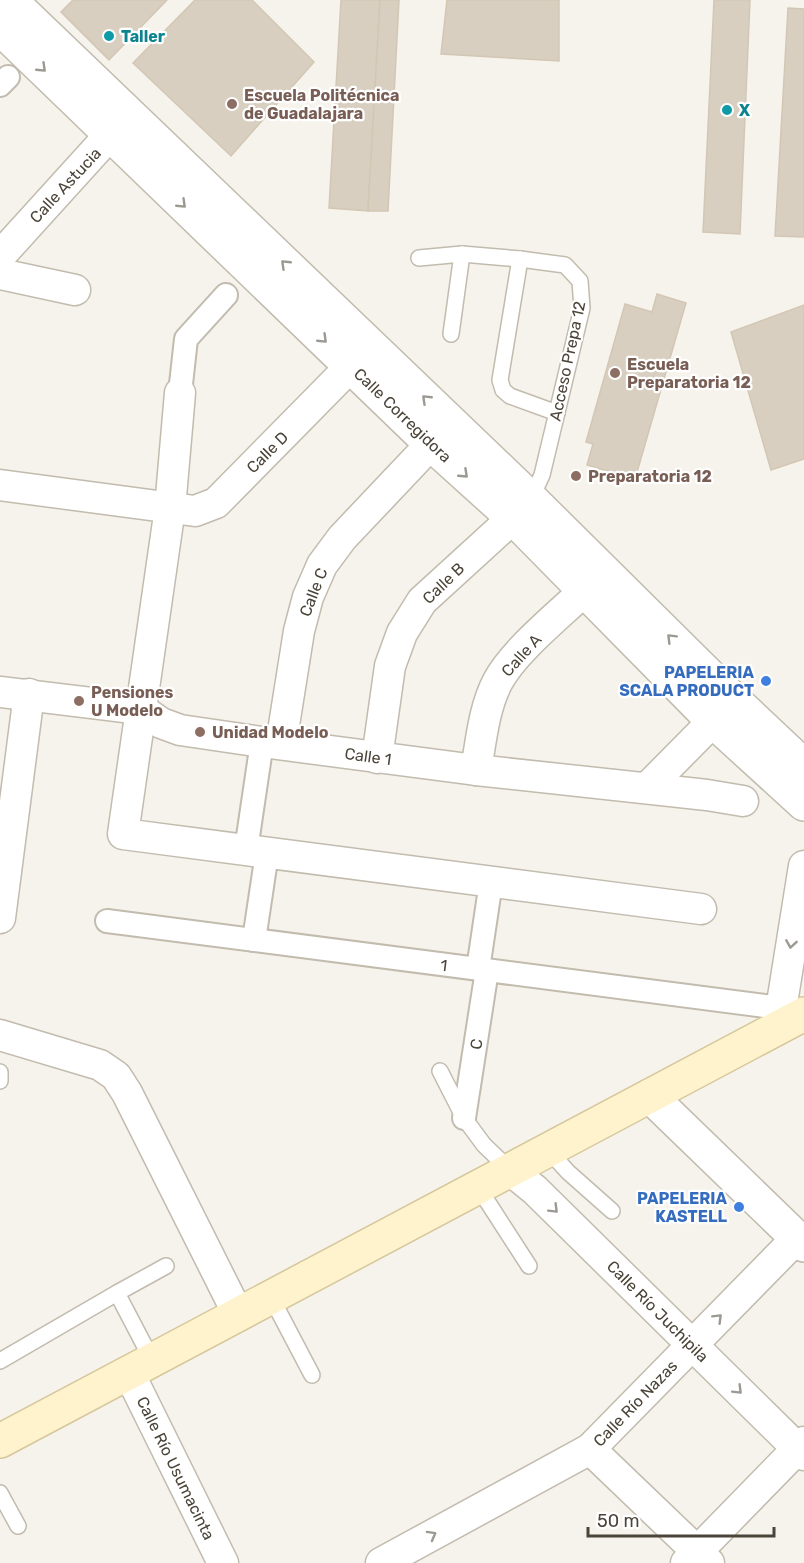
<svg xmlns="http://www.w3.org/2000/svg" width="804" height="1563" font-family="Rubik,sans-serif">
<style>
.building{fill:#d8cfc1;stroke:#d3c7b4;stroke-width:1.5}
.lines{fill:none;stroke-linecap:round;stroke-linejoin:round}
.service-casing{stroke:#c2bbae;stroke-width:18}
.pedestrian-casing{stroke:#c2bbae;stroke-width:26}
.minor-casing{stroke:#c2bbae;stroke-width:33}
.tertiary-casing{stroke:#c2bbae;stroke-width:36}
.secondary-casing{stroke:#d6c79b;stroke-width:36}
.service{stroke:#fff;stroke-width:15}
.pedestrian{stroke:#fff;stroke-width:22}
.minor{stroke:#fff;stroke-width:30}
.tertiary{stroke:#fff;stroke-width:33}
.secondary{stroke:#fff3cd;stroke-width:33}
.oneway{stroke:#9c9892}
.culture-dot{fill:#0f9aa8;stroke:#fff;stroke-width:2}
.education-dot{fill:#8d6e63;stroke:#fff;stroke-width:2}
.shop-dot{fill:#3f7fe0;stroke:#fff;stroke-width:2}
.labels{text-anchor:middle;stroke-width:4.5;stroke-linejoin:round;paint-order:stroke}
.culture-label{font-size:16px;font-weight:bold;fill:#0d838f;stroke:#fff;text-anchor:start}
.education-label{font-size:16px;font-weight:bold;fill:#785e54;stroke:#fff;text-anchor:start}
.street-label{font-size:16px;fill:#4b4439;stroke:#fff}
.shop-label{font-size:16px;font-weight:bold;fill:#366cbe;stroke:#fff;text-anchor:end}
</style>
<rect width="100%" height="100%" fill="#f6f3ec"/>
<g class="building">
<polygon points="73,0 167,0 109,60 61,12"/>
<polygon points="195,0 252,0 314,62 231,156 133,63"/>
<polygon points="341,0 380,0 368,211 329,208"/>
<polygon points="380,0 399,0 388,211 368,211"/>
<polygon points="447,0 559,0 559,61 441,54"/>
<polygon points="714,0 750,0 740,234 703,232"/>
<polygon points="788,8 804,9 804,237 775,236"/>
<polygon points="657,294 686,303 635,479 587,465 593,444 586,442 625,304 652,312"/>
<polygon points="804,305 804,459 771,470 731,332"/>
</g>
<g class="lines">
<defs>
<g id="service">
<polyline points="419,258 462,254 520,259 565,265 580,281 582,308 542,475 531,499"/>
<polyline points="520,259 500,380 503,390 510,396 557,413"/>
<polyline points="451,334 462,254"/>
<polyline points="440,1071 464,1118 484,1145 510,1170"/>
<polyline points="0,1072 0,1081"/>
<polyline points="548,1150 568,1172 612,1211"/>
<polyline points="478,1187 529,1266"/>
<polyline points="117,1293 166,1266"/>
<polyline points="271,1297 312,1375"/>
<polyline points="0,1361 117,1293 152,1360"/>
<polyline points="0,1493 18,1526"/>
</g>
<g id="pedestrian">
<polyline points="0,85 8,77"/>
<polyline points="180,393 186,339 226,295"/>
<polyline points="246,850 262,742"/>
<polyline points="107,921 781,1008"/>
<polyline points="254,940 267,853"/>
<polyline points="478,969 491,882"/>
<polyline points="464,1118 487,970"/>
</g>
<g id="minor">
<polyline points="0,256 127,116"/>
<polyline points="0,274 75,290"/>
<polyline points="180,393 170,508 123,834 701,909"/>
<polyline points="0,485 195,511 216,503 351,366"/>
<polyline points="0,692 141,709 161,723 180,730 262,742 476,770 707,795 743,801"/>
<polyline points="281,744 299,631 308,597 322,565 342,538 431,444"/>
<polyline points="377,758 390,666 402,633 422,601 513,518 529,501"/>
<path d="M476,770C481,741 484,707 498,681C514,651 559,615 584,591"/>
<polyline points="647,788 729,705"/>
<polyline points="0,918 29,694"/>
<polyline points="778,1028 804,866"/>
<polyline points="0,1035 100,1065 116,1076 127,1093 238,1314"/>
<polyline points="510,1170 535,1190 804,1455"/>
<polyline points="129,1373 223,1563"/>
<polyline points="590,1449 709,1563"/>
<polyline points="381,1563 590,1449 797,1238"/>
<polyline points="686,1563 804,1442"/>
</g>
<g id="tertiary">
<polyline points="10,0 531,499 734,700 804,766"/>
<polyline points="0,28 431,444 513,518 713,721 804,804"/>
<polyline points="650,1096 804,1245"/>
</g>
<polyline id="secondary" points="0,1441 804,1014"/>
</defs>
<use href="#service" class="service-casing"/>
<use href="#pedestrian" class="pedestrian-casing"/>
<use href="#minor" class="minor-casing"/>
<use href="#tertiary" class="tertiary-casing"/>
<use href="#secondary" class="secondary-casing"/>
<use href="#service" class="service"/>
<use href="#pedestrian" class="pedestrian"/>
<use href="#minor" class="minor"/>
<use href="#tertiary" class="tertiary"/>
<use href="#secondary" class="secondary"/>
</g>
<defs><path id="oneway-chevron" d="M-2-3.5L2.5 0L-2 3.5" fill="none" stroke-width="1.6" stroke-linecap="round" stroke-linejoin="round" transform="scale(1.5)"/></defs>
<g class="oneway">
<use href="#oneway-chevron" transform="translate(42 68) rotate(44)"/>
<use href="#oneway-chevron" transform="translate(182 204) rotate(44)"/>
<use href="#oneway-chevron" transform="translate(285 264) rotate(-136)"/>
<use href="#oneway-chevron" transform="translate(323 339) rotate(44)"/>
<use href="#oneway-chevron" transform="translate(426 399) rotate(-136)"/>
<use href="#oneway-chevron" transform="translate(464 474) rotate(43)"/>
<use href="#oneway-chevron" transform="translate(671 638) rotate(-135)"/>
<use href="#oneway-chevron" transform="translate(791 944) rotate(99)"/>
<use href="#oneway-chevron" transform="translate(554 1209) rotate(45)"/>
<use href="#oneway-chevron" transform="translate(718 1318) rotate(-45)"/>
<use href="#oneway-chevron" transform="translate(738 1390) rotate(45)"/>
<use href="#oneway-chevron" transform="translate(432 1535) rotate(-29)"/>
</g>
<g class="culture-dot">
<circle cx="109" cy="36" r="6"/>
<circle cx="727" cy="110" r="6"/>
</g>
<g class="education-dot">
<circle cx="232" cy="104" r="6"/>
<circle cx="615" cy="373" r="6"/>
<circle cx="576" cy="476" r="6"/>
<circle cx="79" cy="701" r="6"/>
<circle cx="200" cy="732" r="6"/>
</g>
<g class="shop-dot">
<circle cx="766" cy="681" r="6"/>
<circle cx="739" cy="1207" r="6"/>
</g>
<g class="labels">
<g class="culture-label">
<text x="121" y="42">Taller</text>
<text x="739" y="116">X</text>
</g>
<g class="education-label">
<text x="244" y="101">Escuela Politécnica<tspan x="244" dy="18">de Guadalajara</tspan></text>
<text x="627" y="370">Escuela<tspan x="627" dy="18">Preparatoria 12</tspan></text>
<text x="588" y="482">Preparatoria 12</text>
<text x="91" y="698">Pensiones<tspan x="91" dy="18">U Modelo</tspan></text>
<text x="212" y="738">Unidad Modelo</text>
</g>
<g class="street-label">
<text transform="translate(65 185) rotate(-47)" y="6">Calle Astucia</text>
<text transform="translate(567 361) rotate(-78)" y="6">Acceso Prepa 12</text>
<text transform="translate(403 415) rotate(44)" y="6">Calle Corregidora</text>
<text transform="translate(267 452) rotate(-45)" y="6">Calle D</text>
<text transform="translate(443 583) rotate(-44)" y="6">Calle B</text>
<text transform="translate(313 592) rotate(-69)" y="6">Calle C</text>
<text transform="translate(521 655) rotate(-48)" y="6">Calle A</text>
<text transform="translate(368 756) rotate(8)" y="6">Calle 1</text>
<text transform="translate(444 965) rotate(7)" y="6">1</text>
<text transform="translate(476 1044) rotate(-81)" y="6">C</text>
<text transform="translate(658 1311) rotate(45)" y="6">Calle Río Juchipila</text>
<text transform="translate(635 1403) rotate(-46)" y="6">Calle Río Nazas</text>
<text transform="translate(176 1468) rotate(64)" y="6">Calle Río Usumacinta</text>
</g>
<g class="shop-label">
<text x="754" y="678">PAPELERIA<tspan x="754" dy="18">SCALA PRODUCT</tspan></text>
<text x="727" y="1204">PAPELERIA<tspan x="727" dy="18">KASTELL</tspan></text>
</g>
</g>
<path d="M588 1527v9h186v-9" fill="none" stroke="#4b4439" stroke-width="3"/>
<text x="597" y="1527" font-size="18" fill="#4b4439" stroke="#ffffff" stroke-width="4.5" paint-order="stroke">50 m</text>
</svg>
